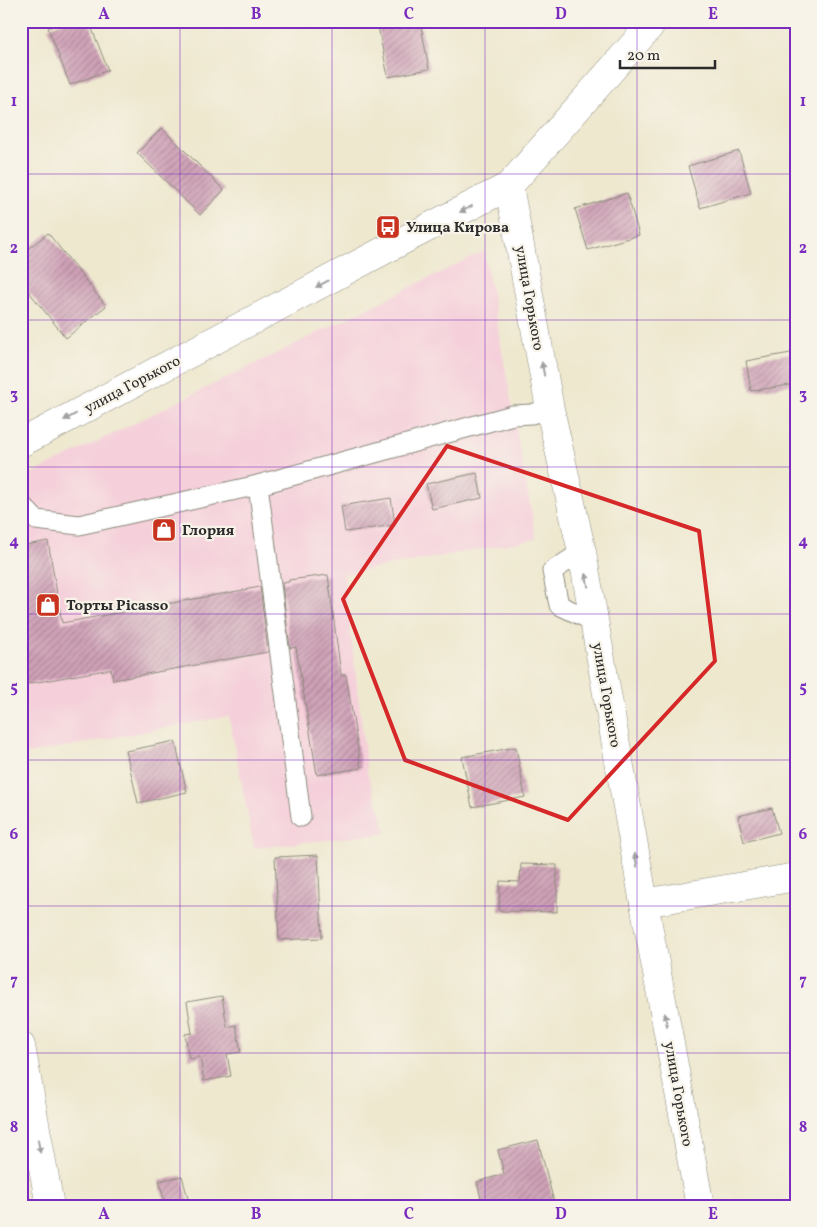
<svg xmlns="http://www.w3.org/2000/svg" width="817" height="1227" font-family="Vollkorn,serif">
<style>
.built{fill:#f5cfda}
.building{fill:url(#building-hatch)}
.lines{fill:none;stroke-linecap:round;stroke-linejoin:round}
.service-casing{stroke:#8c8a7d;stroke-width:21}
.minor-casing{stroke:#8c8a7d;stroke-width:29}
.tertiary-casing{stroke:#8c8a7d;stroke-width:29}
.service{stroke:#fff;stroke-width:19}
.minor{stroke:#fff;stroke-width:28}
.tertiary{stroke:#fff;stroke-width:28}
.oneway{fill:#a0a0a0}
.marked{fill:none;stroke:#d62828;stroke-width:4;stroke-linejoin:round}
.grid{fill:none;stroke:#7b2cbf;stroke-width:1;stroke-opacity:0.55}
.labels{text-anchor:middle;stroke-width:4.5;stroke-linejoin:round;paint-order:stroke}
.poi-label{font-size:15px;font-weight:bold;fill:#2b2b2b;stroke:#f7f3e8;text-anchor:start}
.street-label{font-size:15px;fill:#2b2b2b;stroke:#f7f3e8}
.neatline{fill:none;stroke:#7b2cbf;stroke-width:2}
.grid-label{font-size:16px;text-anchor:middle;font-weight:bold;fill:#7b2cbf}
</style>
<defs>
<pattern id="building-hatch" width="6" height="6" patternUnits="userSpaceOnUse" patternTransform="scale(1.25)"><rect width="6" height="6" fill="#cfa1b7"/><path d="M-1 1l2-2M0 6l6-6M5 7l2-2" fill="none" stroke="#a88395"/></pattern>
</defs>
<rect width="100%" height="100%" fill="#f7f3e8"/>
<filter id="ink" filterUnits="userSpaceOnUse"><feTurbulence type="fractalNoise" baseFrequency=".02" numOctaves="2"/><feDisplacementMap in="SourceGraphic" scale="10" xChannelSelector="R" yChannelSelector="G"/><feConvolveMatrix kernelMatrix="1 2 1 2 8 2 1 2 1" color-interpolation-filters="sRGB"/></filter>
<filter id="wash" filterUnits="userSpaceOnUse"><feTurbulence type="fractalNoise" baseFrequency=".0096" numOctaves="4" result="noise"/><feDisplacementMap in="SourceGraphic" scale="20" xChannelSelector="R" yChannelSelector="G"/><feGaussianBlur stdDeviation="1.12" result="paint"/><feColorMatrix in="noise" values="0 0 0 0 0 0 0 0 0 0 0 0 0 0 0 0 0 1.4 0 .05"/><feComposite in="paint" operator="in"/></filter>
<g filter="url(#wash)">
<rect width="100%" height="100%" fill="#eee8cf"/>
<polygon class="built" points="484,251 536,539 344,574 367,772 387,833 254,848 229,716 21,755 21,479"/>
<g id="blocks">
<g class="building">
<polygon points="65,21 89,21 108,70 70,85 48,28"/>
<polygon points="377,21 420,21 429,69 388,77"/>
<polygon points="162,128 224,190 200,215 137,153"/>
<polygon points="739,151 751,193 700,208 688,166"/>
<polygon points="627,193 639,235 588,250 575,209"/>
<polygon points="48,233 106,306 66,338 21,282 21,254"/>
<polygon points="796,352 796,384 751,391 746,361"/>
<polygon points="477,473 482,498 432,509 426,484"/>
<polygon points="391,498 395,525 345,532 341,506"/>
<polygon points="48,541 62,623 260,587 268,652 113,680 111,669 21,685 21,546"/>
<polygon points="328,575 341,675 346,675 361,768 317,775 296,647 290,648 282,583 289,582 289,580"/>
<polygon points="175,741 187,792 138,803 126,751"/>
<polygon points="516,747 525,797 472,807 462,757"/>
<polygon points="772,808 779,833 744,842 738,816"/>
<polygon points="318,855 322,938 279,940 275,857"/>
<polygon points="521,864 557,865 557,912 499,911 500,881 520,882"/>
<polygon points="222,996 227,1027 236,1025 241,1052 227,1054 231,1076 204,1081 200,1057 189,1059 185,1034 192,1033 187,1002"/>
<polygon points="538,1140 555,1206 483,1206 477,1182 504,1174 498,1150"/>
<polygon points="182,1176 190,1206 166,1206 159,1181"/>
</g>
</g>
</g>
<g filter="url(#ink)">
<use href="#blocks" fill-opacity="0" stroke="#8c8a7d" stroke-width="1"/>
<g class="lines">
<defs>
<g id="service">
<polyline points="258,485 301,817"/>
<polyline points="21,504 36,520 79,525 258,485 513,415 531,414 550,409"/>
<polyline points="582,552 552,571 559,605 595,622"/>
</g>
<g id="minor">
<polyline points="509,186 650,26 651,21"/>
<polyline points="644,903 796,877"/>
</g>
<g id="tertiary">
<polyline points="21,443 398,243 509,186 550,409 582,552 644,903 700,1206"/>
<polyline points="21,1046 50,1206"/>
</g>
</defs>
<use href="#service" class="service-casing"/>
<use href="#minor" class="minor-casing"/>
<use href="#tertiary" class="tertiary-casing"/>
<use href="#service" class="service"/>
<use href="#minor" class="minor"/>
<use href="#tertiary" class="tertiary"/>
</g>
<defs><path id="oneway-solid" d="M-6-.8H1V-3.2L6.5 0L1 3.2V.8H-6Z" transform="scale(1.25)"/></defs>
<g class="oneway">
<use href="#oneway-solid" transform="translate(466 209) rotate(153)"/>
<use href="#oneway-solid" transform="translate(322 284) rotate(152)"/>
<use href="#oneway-solid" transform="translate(543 369) rotate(-100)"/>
<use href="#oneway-solid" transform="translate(70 417) rotate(152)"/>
<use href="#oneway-solid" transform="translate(587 580) rotate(-100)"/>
<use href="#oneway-solid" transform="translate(636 860) rotate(-100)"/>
<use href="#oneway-solid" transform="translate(666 1020) rotate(-100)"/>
<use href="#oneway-solid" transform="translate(39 1146) rotate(80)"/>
</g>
</g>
<path class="marked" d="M447,446L699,531L715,661L568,820L405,760L343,599Z"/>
<path class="grid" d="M180,21V1206M332,21V1206M485,21V1206M637,21V1206M21,174H796M21,320H796M21,467H796M21,614H796M21,760H796M21,906H796M21,1053H796"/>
<defs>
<symbol id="bus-square" viewBox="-11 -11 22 22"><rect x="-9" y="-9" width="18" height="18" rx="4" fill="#c8321e" stroke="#f7f3e8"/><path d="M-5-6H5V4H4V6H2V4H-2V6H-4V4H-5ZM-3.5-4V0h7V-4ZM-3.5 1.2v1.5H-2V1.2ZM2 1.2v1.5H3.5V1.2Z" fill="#fff"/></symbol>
<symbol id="shop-square" viewBox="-11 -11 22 22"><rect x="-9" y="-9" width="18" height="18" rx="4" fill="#c8321e" stroke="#f7f3e8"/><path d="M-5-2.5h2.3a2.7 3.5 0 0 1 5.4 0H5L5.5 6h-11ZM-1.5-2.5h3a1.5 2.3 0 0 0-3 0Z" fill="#fff"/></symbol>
</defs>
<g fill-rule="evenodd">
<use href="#bus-square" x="374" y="213" width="28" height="28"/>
<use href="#shop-square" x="150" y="516" width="28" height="28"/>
<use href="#shop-square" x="34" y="591" width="28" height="28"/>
</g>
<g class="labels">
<g class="poi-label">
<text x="406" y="232">Улица Кирова</text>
<text x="182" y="535">Глория</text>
<text x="66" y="610">Торты Picasso</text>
</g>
<g class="street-label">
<text transform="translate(530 298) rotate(80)" y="5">улица Горького</text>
<text transform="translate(132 384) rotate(-28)" y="5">улица Горького</text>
<text transform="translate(607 695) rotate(80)" y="5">улица Горького</text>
<text transform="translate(679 1094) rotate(80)" y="5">улица Горького</text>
</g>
</g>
<rect width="817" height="1227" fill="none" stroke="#f7f3e8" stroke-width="55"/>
<path d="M620 60v8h95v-8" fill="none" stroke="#2b2b2b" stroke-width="2.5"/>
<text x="627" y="60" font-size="15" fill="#2b2b2b" stroke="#f7f3e8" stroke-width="4" paint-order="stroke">20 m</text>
<rect x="28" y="28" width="762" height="1172" class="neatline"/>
<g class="grid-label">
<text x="104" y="19">A</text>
<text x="256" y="19">B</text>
<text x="409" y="19">C</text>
<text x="561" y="19">D</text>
<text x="713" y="19">E</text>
<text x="14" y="106">1</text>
<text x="803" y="106">1</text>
<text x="14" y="253">2</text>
<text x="803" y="253">2</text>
<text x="14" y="399">3</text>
<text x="803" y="399">3</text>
<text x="14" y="546">4</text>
<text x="803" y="546">4</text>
<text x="14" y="692">5</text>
<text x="803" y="692">5</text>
<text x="14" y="839">6</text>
<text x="803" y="839">6</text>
<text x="14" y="985">7</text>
<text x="803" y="985">7</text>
<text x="14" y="1132">8</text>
<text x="803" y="1132">8</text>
<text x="104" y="1219">A</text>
<text x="256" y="1219">B</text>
<text x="409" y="1219">C</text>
<text x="561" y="1219">D</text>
<text x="713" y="1219">E</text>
</g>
</svg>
